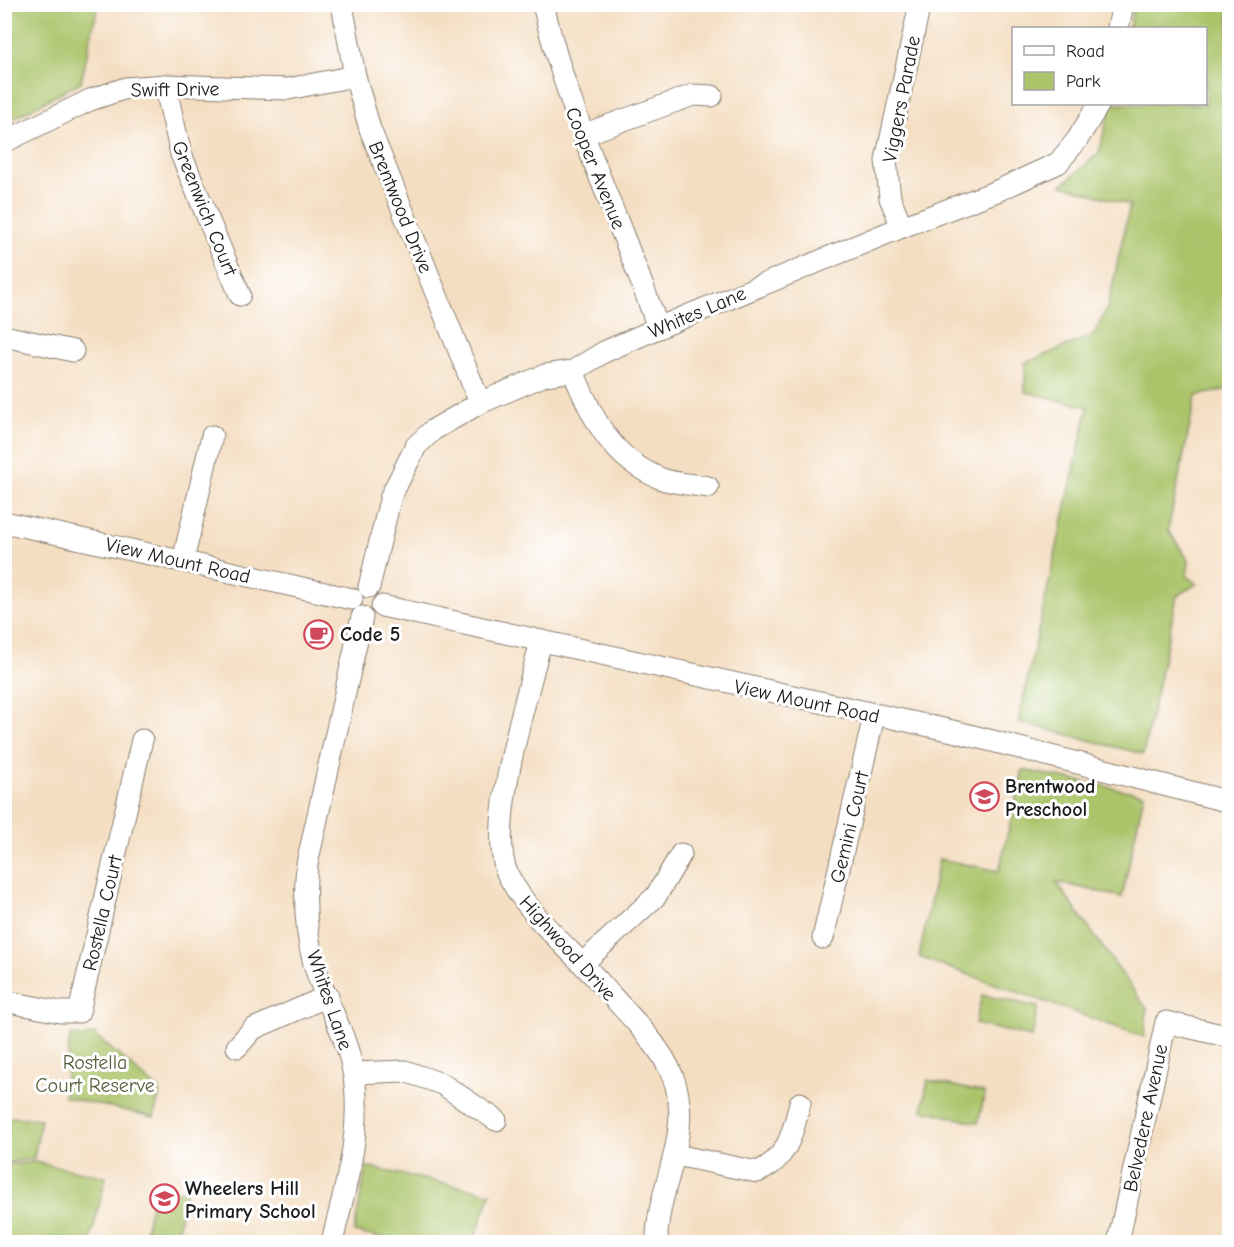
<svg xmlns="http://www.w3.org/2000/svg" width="1234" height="1247" font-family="'Comic Neue',sans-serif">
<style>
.green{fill:#abc46a;stroke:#647043;stroke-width:1.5}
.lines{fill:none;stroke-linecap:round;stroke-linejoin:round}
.minor-casing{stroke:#887d6f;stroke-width:23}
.minor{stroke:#fff;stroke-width:21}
.labels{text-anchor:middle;stroke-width:6;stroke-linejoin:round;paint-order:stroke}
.street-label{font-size:20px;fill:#1c1c1c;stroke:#fff}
.poi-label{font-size:20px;font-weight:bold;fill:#1c1c1c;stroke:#fff;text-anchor:start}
.park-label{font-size:20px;fill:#555f3b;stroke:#fff}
</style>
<rect width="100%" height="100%" fill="#fff"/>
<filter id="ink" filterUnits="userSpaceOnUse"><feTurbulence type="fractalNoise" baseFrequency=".0167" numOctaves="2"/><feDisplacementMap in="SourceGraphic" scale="12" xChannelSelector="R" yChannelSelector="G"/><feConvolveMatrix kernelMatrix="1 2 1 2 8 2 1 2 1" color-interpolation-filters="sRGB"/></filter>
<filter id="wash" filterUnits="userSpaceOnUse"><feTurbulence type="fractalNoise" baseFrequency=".008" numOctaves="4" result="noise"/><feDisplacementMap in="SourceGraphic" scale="24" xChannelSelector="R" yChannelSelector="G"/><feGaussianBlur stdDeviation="1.35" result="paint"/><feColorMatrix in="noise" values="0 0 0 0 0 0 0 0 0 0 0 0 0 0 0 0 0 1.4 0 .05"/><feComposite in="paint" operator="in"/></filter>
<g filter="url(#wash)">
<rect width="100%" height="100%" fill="#f4dec2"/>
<g class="green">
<polygon points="5,4 98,5 81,82 5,123"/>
<polygon points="1134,5 1229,5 1229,389 1196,396 1168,530 1189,561 1187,576 1197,584 1177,596 1143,754 1018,722 1088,407 1025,392 1025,363 1094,335 1108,306 1130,205 1062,185 1099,153 1111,104 1206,104 1206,28 1129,28"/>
<polygon points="1023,770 1144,794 1122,897 1056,882 1147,1009 1144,1037 919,957 939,859 999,871"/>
<polygon points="982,995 1038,1007 1032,1037 975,1024"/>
<polygon points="94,1034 160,1091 154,1117 64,1097 70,1035 83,1037"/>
<polygon points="928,1080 985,1093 978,1123 922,1110"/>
<polygon points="8,1117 41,1119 34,1158 5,1163 5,1131"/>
<polygon points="35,1162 106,1177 90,1242 5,1242 5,1165"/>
<polygon points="366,1167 491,1193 473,1242 399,1242 354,1232"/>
<polygon points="155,1186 186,1192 175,1242 143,1242"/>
</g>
</g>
<g filter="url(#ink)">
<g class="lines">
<defs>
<g id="minor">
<polyline points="342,4 355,76 370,129 480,403"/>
<path d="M543,4C568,116 621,220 658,328"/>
<polyline points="1118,28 1123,4"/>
<polyline points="165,85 181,154 240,295"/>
<polyline points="585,134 693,95 712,96"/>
<polyline points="4,142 90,100 126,88 165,85 288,89 355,76"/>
<polyline points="902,227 890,198 886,160 920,4"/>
<polyline points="4,336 73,351"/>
<path d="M573,371C592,418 612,460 662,479C676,484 693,484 708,487"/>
<polyline points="4,522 352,599"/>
<polyline points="183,561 212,436"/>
<polyline points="369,587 391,496 416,446 433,430 480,403 545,375 573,371 604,352 658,328 902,227 997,191 1058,163 1077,140 1099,104"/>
<polyline points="382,606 957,732 1230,802"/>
<path d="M541,641C528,694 484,831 509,877C532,920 572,950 604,987C627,1014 660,1043 673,1077C695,1135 656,1186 657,1242"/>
<polyline points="823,938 874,716"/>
<polyline points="583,963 656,896 681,854"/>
<polyline points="4,1001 60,1012 79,1012 142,740"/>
<polyline points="237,1047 253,1029 328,996"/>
<polyline points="354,1073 405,1071 442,1084 496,1120"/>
<path d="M676,1155L757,1172C787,1160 793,1133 800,1103"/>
<path d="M332,1242C345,1187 364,1129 353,1071C346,1033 325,1001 314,964C305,931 304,898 307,864L362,617"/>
<polyline points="1118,1242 1166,1022 1230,1037"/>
</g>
</defs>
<use href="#minor" class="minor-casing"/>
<use href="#minor" class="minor"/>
</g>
</g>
<defs>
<symbol id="cafe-ring" viewBox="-11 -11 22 22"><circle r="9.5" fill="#fff" stroke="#d1495b" stroke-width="1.5"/><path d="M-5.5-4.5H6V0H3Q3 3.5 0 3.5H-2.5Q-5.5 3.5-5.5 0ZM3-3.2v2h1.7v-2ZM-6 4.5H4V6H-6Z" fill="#d1495b"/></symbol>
<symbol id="school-ring" viewBox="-11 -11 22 22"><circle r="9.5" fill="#fff" stroke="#d1495b" stroke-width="1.5"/><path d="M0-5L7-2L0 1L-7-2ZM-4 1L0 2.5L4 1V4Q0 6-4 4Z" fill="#d1495b"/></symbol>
</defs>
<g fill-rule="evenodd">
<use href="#cafe-ring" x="302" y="618" width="33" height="33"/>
<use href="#school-ring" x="968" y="780" width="33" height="33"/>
<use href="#school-ring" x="148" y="1182" width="33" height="33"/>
</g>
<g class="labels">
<g class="street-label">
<text transform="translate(175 89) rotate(-1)" y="7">Swift Drive</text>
<text transform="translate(901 99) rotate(-79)" y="7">Viggers Parade</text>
<text transform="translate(596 168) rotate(68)" y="7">Cooper Avenue</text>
<text transform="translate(401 207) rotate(68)" y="7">Brentwood Drive</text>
<text transform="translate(205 208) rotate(68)" y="7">Greenwich Court</text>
<text transform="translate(697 312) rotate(-23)" y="7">Whites Lane</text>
<text transform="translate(178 560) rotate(13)" y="7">View Mount Road</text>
<text transform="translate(807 701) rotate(12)" y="7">View Mount Road</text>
<text transform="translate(849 827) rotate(-77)" y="7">Gemini Court</text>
<text transform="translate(102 913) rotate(-77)" y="7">Rostella Court</text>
<text transform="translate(568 948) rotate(48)" y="7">Highwood Drive</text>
<text transform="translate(330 1000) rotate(71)" y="7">Whites Lane</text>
<text transform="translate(1145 1118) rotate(-78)" y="7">Belvedere Avenue</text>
</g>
<g class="poi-label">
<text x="340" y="641">Code 5</text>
<text x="1005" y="793">Brentwood<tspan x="1005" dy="23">Preschool</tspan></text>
<text x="185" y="1195">Wheelers Hill<tspan x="185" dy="23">Primary School</tspan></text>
</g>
<g class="park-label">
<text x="95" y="1069">Rostella<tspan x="95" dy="23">Court Reserve</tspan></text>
</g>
</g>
<rect width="1234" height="1247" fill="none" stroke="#fff" stroke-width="24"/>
<rect x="1012" y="27" width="195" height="78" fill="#ffffff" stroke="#a4a4a4" stroke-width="1.5"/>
<rect x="1024" y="46" width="30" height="9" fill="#ffffff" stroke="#a4a4a4" stroke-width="1.5"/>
<text x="1066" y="57" font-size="18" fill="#1c1c1c">Road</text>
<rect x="1024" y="72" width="30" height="18" fill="#abc46a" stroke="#a4a4a4" stroke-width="1.5"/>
<text x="1066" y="87" font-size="18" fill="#1c1c1c">Park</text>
</svg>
